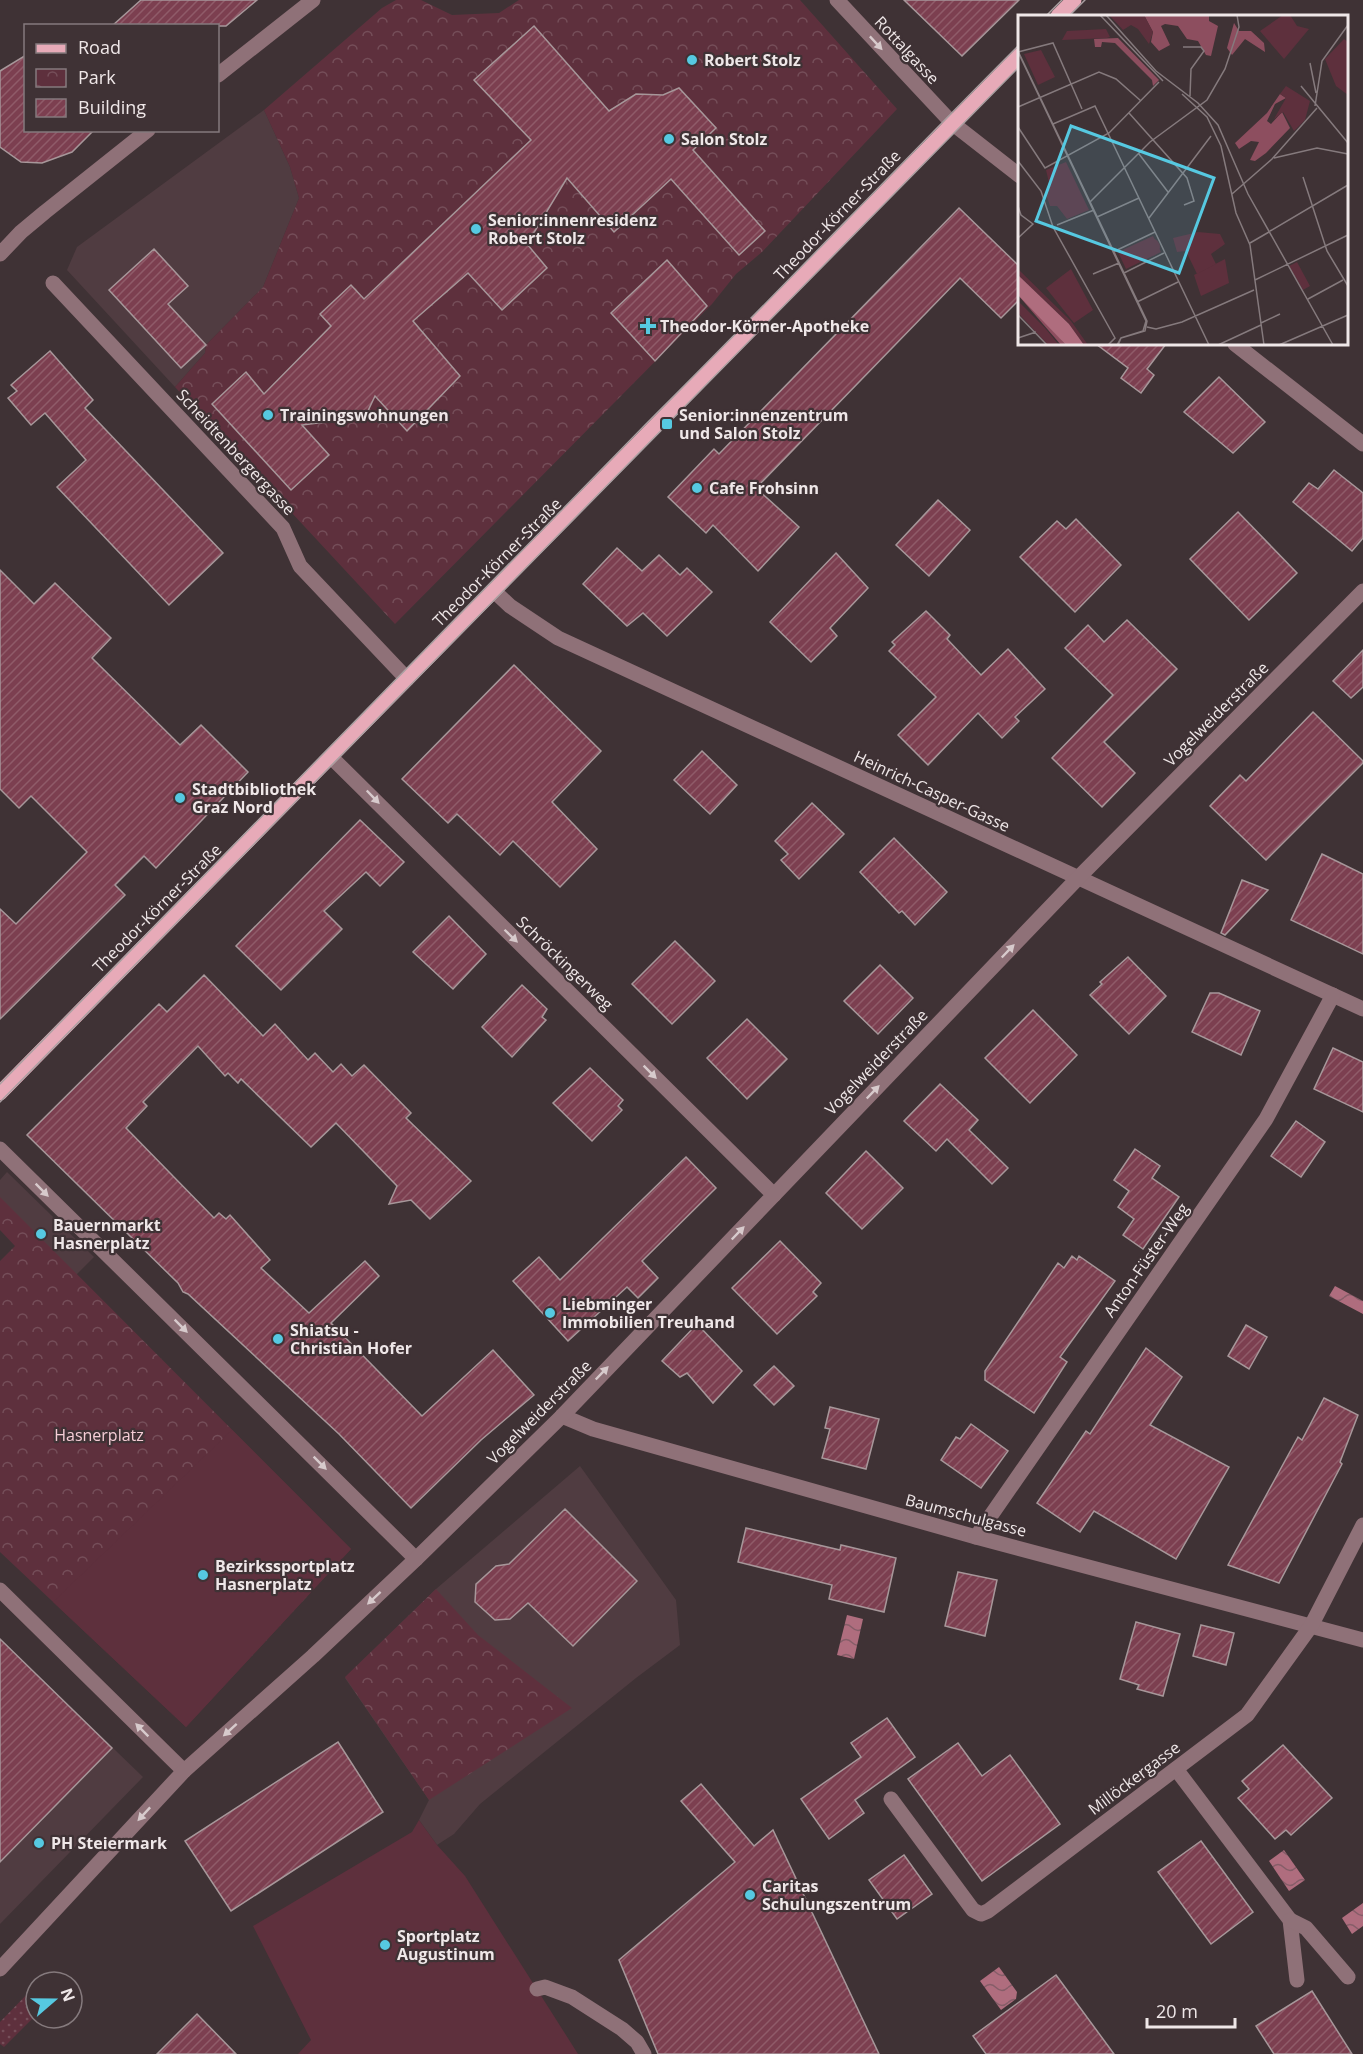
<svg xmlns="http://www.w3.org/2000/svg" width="1363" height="2054" font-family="'Open Sans',sans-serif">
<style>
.built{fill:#503c41}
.grass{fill:url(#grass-dots)}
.park{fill:url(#park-crowns)}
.garden{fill:#5e303d}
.water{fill:url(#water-waves)}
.building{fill:url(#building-hatch);stroke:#a7979a;stroke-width:1.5}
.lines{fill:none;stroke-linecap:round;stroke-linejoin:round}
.minor{stroke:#8f7178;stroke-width:15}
.major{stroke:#e7aab8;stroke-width:15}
.tram{stroke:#a99fa1;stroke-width:1.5}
.oneway{fill:#d7cacc}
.poi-dot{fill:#56c9e1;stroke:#3f3235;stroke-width:2}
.labels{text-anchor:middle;stroke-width:4.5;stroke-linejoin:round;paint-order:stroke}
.street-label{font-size:16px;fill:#efe7e8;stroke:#3f3235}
.poi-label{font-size:16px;font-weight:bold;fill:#efe7e8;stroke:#3f3235;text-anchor:start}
.park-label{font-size:16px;fill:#f5cdd6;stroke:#3f3235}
.inset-road{fill:none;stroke:#857a7d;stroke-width:1.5}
.view{fill:#56c9e1;fill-opacity:0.15;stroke:#56c9e1;stroke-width:3}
.inset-edge{fill:none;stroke:#efe7e8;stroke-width:3}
</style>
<defs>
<pattern id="grass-dots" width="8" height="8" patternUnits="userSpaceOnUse" patternTransform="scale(1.5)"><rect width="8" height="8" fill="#5e303d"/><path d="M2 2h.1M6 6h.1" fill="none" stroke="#754e59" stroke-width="1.8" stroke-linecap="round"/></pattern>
<pattern id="park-crowns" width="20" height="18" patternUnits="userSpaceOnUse" patternTransform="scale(1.5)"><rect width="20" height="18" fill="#5e303d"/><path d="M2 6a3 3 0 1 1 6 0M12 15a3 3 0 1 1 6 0" fill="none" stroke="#754e59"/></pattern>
<pattern id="water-waves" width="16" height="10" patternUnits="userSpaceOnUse" patternTransform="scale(1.5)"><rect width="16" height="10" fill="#af6d7e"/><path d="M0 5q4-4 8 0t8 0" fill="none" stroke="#865d68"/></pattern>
<pattern id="building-hatch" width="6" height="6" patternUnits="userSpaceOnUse" patternTransform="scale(1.5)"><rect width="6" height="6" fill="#7c3f50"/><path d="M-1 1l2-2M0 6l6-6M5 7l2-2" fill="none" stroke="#8f5b69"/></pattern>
</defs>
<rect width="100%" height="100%" fill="#3f3235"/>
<g class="built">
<polygon points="264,110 290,167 299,198 263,287 206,345 205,353 175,387 67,270 77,247"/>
<polygon points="7,1172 94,1257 65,1286 0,1222 0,1180"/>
<polygon points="580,1466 676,1600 680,1645 636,1678 480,1804 454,1834 437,1845 419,1820 429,1800 345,1678 436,1589"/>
<polygon points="0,1639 143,1777 0,1924"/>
</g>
<polygon class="grass" points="36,1985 36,2015 4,2047 0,2044 0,2022"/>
<g class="park">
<polygon points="396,0 421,0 452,15 499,13 519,0 800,0 897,109 762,252 736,274 712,304 395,624 175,387 205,353 206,345 263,287 299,198 290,167 264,110 382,8"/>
<polygon points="0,1197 351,1549 186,1727 0,1552 0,1261 15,1246 0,1230"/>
<polygon points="436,1589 478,1635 572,1708 429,1800 345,1677"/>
</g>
<g class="garden">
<polygon points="232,1430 351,1549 186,1727 53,1602"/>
<polygon points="419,1820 437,1845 465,1876 578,2054 298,2054 311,2040 253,1926 412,1832"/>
</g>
<g class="water">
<polygon points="1335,1286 1363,1301 1363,1314 1329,1296"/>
<polygon points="847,1615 863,1619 854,1659 837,1655"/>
<polygon points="1284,1850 1305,1880 1289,1891 1269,1861"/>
<polygon points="1363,1903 1363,1926 1352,1934 1342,1918"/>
<polygon points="999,1967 1017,1992 1016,1999 1001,2010 980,1981"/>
</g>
<g class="building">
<polygon points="141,0 257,0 226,26 112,26"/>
<polygon points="904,0 1019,0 962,56"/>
<polygon points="534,26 609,111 636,94 663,95 679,88 716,128 693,150 765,231 739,255 671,179 614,232 567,178 527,244 547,268 502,310 468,273 413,321 460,376 407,431 375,396 365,417 302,425 329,455 291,490 212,404 246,372 264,394 331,326 320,314 351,285 364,299 531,140 474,80"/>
<polygon points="26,55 26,130 94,130 72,152 42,163 21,162 0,147 0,71"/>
<polygon points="959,208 1020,267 1020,299 1001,318 960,278 756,488 799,527 758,571 713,525 706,533 668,497 714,449 719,454"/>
<polygon points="154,249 188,286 168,304 206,345 181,368 109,290"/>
<polygon points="667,260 707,306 655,361 611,313"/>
<polygon points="1096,344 1166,344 1147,369 1154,375 1141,393 1121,378 1128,368"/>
<polygon points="50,351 93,400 85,408 223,553 169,605 57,487 86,460 45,413 31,425 8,398 17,391 11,385"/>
<polygon points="1219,377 1265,422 1233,453 1184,412"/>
<polygon points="1334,470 1363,493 1363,538 1352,551 1293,502 1309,483 1318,489"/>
<polygon points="938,500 970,530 929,576 896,545"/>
<polygon points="1238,512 1297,573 1249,620 1190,559"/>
<polygon points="1076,519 1121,565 1075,612 1020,557 1057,521 1066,529"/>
<polygon points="617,548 642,571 659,555 680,575 687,568 712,592 667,636 643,613 627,626 583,584"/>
<polygon points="836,553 868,588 830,628 837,636 811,662 770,622"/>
<polygon points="0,570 34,604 55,583 111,638 92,658 180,745 201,725 248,772 156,868 144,856 115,885 125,895 0,1019 0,909 16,924 87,852 31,796 19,808 0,789"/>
<polygon points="926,611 950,635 947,639 981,675 1008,649 1045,689 1015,717 1019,721 1002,738 978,713 928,765 898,735 936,697 889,651 895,645 892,642"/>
<polygon points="1127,620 1177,669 1104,742 1135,773 1102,807 1052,758 1113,695 1065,648 1088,625 1104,642"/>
<polygon points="1363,650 1363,687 1351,698 1333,681"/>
<polygon points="514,665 601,751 552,802 597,849 560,887 513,841 500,855 457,814 448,823 402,779"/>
<polygon points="1313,712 1363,761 1363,763 1266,860 1210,806 1240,775 1246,781"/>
<polygon points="702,751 737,785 710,814 674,780"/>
<polygon points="812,803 844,834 799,879 781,860 788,854 775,841"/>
<polygon points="360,820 404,862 380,886 366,872 324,911 342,929 281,990 236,946"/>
<polygon points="894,838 947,892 915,925 902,911 899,913 860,872"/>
<polygon points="1322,854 1363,874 1363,954 1291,920"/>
<polygon points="1242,880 1268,890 1225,935 1221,933"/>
<polygon points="449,916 486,954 453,989 413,952"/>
<polygon points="675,941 715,981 672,1024 632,984"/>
<polygon points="1128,957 1166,996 1129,1034 1090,995 1102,984 1100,982"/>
<polygon points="880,965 913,998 878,1034 844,1001"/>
<polygon points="204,975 263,1036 275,1024 308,1060 315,1053 333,1072 341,1064 352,1076 364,1065 411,1113 406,1118 471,1181 430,1219 411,1200 389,1204 397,1186 336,1123 311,1147 241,1079 238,1083 228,1073 225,1076 198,1046 143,1102 147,1106 126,1128 214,1218 219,1213 226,1219 230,1215 270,1260 261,1268 309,1313 365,1261 379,1276 331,1323 422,1416 493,1350 534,1395 481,1440 411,1508 339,1434 188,1294 183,1292 178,1283 27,1135 159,1004 167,1012"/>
<polygon points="522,985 547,1009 542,1017 546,1020 512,1057 482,1027"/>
<polygon points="1210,993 1219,993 1260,1011 1241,1055 1192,1032"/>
<polygon points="1033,1010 1077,1055 1030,1103 985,1058"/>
<polygon points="747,1019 787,1059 747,1099 707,1058"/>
<polygon points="1333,1048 1363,1062 1363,1112 1314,1089"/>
<polygon points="590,1068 623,1100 618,1106 622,1110 592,1141 553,1103"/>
<polygon points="940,1084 978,1120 969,1130 1008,1168 992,1184 947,1139 936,1151 904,1121"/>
<polygon points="1296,1121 1325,1142 1301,1177 1271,1156"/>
<polygon points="1135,1149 1160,1166 1152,1178 1179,1197 1143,1249 1123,1235 1134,1219 1118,1207 1129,1191 1114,1180"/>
<polygon points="866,1151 903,1188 862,1229 826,1193"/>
<polygon points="686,1157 716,1188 642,1261 658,1278 638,1298 627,1287 568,1341 513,1281 539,1257 560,1280"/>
<polygon points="780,1241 821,1283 813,1292 817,1296 777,1334 732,1288"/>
<polygon points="1072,1256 1077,1260 1079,1256 1115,1281 1060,1357 1067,1362 1034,1413 985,1380 985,1371 1058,1263 1064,1268"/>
<polygon points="697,1324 742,1371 713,1403 687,1373 680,1377 662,1361"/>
<polygon points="1246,1325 1267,1337 1249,1369 1228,1356"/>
<polygon points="1146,1348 1182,1377 1150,1425 1229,1467 1176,1559 1094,1511 1080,1532 1037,1503 1086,1431 1090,1434"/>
<polygon points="774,1366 794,1386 774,1405 754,1385"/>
<polygon points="1324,1398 1358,1415 1340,1462 1342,1464 1279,1583 1228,1565 1298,1437 1302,1440"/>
<polygon points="830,1407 879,1419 866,1469 822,1458 830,1429 825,1428"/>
<polygon points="971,1424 1008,1451 981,1488 941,1460 956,1437 960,1439"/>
<polygon points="565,1509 637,1581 573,1646 528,1603 510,1619 495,1620 475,1602 476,1584 496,1566 509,1564"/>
<polygon points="746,1528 840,1550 841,1545 896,1558 884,1612 829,1599 832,1585 738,1562"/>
<polygon points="958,1572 997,1580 985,1636 945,1626"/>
<polygon points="1136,1622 1180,1634 1163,1696 1137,1689 1139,1685 1120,1679"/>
<polygon points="1201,1625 1234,1633 1226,1665 1193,1656"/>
<polygon points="0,1639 112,1748 0,1862"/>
<polygon points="887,1718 915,1757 855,1800 864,1813 829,1839 801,1799 861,1757 851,1743"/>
<polygon points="338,1742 383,1812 231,1911 185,1841"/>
<polygon points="958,1743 982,1776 1010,1755 1060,1824 982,1881 908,1779"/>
<polygon points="1283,1745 1332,1798 1291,1835 1286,1830 1275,1839 1238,1798 1249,1789 1242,1781"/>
<polygon points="701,1784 754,1846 773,1830 879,2054 658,2054 619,1960 735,1862 681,1801"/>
<polygon points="1201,1841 1253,1912 1211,1944 1158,1872"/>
<polygon points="904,1855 932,1894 897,1919 869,1880"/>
<polygon points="1056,1975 1114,2054 986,2054 973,2036"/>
<polygon points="1312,1991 1352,2054 1274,2054 1256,2026"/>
<polygon points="197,2014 236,2054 157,2054"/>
</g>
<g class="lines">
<g class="minor">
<polyline points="837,0 952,123 1020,176"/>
<polyline points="218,75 313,0"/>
<polyline points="0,254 21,232 45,212 148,130"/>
<polyline points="53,283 283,528 300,566 407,679"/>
<polyline points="1235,344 1363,444"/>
<polyline points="494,591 510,606 558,638 1363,1009"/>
<polyline points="331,757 774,1195"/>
<polyline points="0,1149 416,1559"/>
<polyline points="562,1416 593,1429 976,1537 1363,1640"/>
<polyline points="976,1537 1266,1119 1333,995"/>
<polyline points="0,1590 184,1771"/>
<polyline points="1176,1769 1290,1920 1297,1980"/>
<polyline points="891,1799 973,1910 981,1914 988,1911 1247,1715 1311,1626 1363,1525"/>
<polyline points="1290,1920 1306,1928 1348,1977"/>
<polyline points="0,1969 184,1771 313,1656 416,1559 562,1416 1078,878 1363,591"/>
<polyline points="537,1989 545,1987 572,1997 622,2029 637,2042 644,2054"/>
</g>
<g class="major">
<polyline points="1058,16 1074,0"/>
<polyline points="0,1093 1020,55"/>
</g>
<g class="tram">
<polyline points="1046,16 1062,0"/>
<polyline points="1069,16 1085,0"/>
<path d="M0,1084L645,425C772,299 894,170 1020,44"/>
<polyline points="0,1102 1020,66"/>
</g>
</g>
<defs><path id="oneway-solid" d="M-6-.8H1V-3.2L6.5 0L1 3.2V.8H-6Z" transform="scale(1.5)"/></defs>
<g class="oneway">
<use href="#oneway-solid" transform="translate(876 43) rotate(47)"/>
<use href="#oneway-solid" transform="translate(373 797) rotate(46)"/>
<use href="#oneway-solid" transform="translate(511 936) rotate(44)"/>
<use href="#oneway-solid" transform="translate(1008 951) rotate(-46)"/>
<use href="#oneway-solid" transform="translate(650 1072) rotate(45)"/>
<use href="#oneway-solid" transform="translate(873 1092) rotate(-46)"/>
<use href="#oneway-solid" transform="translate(42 1190) rotate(45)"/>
<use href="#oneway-solid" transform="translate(738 1233) rotate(-46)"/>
<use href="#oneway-solid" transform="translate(181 1326) rotate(45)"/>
<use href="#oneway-solid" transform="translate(602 1373) rotate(-46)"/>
<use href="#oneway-solid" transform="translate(320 1463) rotate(45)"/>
<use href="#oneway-solid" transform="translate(374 1598) rotate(137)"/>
<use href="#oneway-solid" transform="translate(142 1730) rotate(-135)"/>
<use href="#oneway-solid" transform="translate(230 1730) rotate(138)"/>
<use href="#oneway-solid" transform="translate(144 1814) rotate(133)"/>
</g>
<g class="poi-dot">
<circle cx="692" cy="60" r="6"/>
<circle cx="669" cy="139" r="6"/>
<circle cx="476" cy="229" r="6"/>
<path d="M645 317h6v6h6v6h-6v6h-6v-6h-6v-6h6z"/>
<circle cx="268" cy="415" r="6"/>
<rect x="661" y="418" width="12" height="12" rx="3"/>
<circle cx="697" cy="488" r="6"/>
<circle cx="180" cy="798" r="6"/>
<circle cx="41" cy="1234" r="6"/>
<circle cx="550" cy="1313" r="6"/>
<circle cx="278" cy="1339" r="6"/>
<circle cx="203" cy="1575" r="6"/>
<circle cx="39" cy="1843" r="6"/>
<circle cx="750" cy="1895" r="6"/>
<circle cx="385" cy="1945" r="6"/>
</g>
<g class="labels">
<g class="street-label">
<text transform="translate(907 50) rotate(47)" y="6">Rottalgasse</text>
<text transform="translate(837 215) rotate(-46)" y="6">Theodor-Körner-Straße</text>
<text transform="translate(236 452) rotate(47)" y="6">Scheidtenbergergasse</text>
<text transform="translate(497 562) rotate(-45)" y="6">Theodor-Körner-Straße</text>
<text transform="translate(1216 714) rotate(-45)" y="6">Vogelweiderstraße</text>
<text transform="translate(932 791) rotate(25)" y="6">Heinrich-Casper-Gasse</text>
<text transform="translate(157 908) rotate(-45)" y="6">Theodor-Körner-Straße</text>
<text transform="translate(565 963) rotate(44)" y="6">Schröckingerweg</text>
<text transform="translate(876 1062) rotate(-46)" y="6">Vogelweiderstraße</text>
<text transform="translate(1146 1260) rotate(-55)" y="6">Anton-Füster-Weg</text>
<text transform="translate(539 1412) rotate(-45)" y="6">Vogelweiderstraße</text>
<text transform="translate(966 1515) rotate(15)" y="6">Baumschulgasse</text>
<text transform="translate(1134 1778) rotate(-37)" y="6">Millöckergasse</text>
</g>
<g class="poi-label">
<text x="704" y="66">Robert Stolz</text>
<text x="681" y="145">Salon Stolz</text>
<text x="488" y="226">Senior:innenresidenz<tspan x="488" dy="18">Robert Stolz</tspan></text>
<text x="660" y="332">Theodor-Körner-Apotheke</text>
<text x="280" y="421">Trainingswohnungen</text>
<text x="679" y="421">Senior:innenzentrum<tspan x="679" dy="18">und Salon Stolz</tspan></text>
<text x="709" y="494">Cafe Frohsinn</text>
<text x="192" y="795">Stadtbibliothek<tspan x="192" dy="18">Graz Nord</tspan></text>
<text x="53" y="1231">Bauernmarkt<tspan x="53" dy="18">Hasnerplatz</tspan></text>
<text x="562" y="1310">Liebminger<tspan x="562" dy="18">Immobilien Treuhand</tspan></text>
<text x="290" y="1336">Shiatsu -<tspan x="290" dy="18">Christian Hofer</tspan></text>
<text x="215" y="1572">Bezirkssportplatz<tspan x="215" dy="18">Hasnerplatz</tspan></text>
<text x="51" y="1849">PH Steiermark</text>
<text x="762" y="1892">Caritas<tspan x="762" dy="18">Schulungszentrum</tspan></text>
<text x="397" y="1942">Sportplatz<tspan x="397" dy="18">Augustinum</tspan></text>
</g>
<g class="park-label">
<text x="99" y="1441">Hasnerplatz</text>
</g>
</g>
<g transform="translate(1018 15)">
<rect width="330" height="330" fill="#3f3235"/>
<path d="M265,0H272L279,11L291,14L266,44L242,16ZM88,14L92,22L89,23L44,25L49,16Z" fill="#5e303d"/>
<path d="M126,0H191V6L200,11L193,41L188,40L180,26L169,24L160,11L147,9L143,11L152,30L141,36L133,27L135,17ZM216,8L221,16H233L246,28L247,37L227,24L214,40L209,33ZM100,23L141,65L135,71L134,65L97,28L84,27L83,32H77L76,24ZM262,79L268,83L257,89L249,106L253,109L264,97L272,113L248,138L237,146L232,145L241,127L233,126L221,134L217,128L249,98ZM0,280L16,294L48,330H43Z" fill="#8d4e5f"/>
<path d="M48,147L71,195L49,204L39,191H32L28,179L32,172L28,155ZM135,221L143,237L108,254L100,237ZM207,244L211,268L183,281L176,260ZM279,247L292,271L285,275L271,251ZM0,254L53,306L70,330H66L51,309L0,260Z" fill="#5e303d"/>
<path d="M126,0L135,17L131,29L120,14L113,10L105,15L92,1ZM326,24L330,27V80L318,71L307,44ZM23,35L37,62L20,70L6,39ZM268,71L292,86L287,105L276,116L265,97L256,104L268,83L262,79ZM180,217L202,219L207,229L193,239L198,249L179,259L168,236L159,237L155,223ZM124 232a9 9 0 1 1 18 0a9 9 0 1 1-18 0ZM53,254L75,295L56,308L28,273ZM0,286L27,313L41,330H30L0,298Z" fill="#5e303d"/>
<path d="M0,260L51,309L66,330H48L0,280Z" fill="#af6d7e"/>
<path class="inset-road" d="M82,0L145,66M88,0L138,56L180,88L200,110L230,179L315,330M165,32H183L186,36L173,54L172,81M0,36L129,306L127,316L103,323L100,330M0,37L35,28L64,94M0,37L128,306L125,316L103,323L99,330M292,48L298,78M283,71L330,128M164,79L189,102L203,131L218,198L232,230L246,330M297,91L304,46L330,10M0,92L81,57L98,64L123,86M111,98L169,163L176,186L166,190M35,109L77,91L191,330M0,112L27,153L91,118L141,67M121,139L150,177M256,143L299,133L330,139M0,146L23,176L35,212L97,323L90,330M285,162L309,236L330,271M214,179L254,144L299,93M72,187L132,127L189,85L207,54L221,12L219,0M0,191L3,200L15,209L0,223M79,202L121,183M131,203L193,121M39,210L76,195M252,216L330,170M232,228L251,217M95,237L137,217M106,258L146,238M75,259L101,248M237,265L330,220M290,284L325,265M119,287L160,267M0,300L29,330M243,308L262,299M129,312L138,314L164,307L236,275M0,323L18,317M200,330L243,310M261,330L330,300"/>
<path class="view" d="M53,111L196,163L161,258L18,206Z"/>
<rect width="330" height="330" class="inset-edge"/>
</g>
<rect x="24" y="24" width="195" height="108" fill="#3f3235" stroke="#857a7d" stroke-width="1.5"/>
<rect x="36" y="44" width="30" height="9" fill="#e7aab8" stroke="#857a7d" stroke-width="1.5"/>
<text x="78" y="54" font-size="18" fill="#efe7e8">Road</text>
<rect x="36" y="69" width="30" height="18" fill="url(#park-crowns)" stroke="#857a7d" stroke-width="1.5"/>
<text x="78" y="84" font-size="18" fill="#efe7e8">Park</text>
<rect x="36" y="99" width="30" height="18" fill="url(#building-hatch)" stroke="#857a7d" stroke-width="1.5"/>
<text x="78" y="114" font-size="18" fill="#efe7e8">Building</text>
<g transform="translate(54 2000) rotate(70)"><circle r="28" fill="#3f3235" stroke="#857a7d" stroke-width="1.5"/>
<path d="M0-4.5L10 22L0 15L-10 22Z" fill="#56c9e1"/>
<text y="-9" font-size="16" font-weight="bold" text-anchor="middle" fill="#efe7e8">N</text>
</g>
<path d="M1147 2018v9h88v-9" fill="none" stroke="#efe7e8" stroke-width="3"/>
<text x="1156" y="2018" font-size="18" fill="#efe7e8" stroke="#3f3235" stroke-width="4.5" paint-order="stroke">20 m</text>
</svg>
